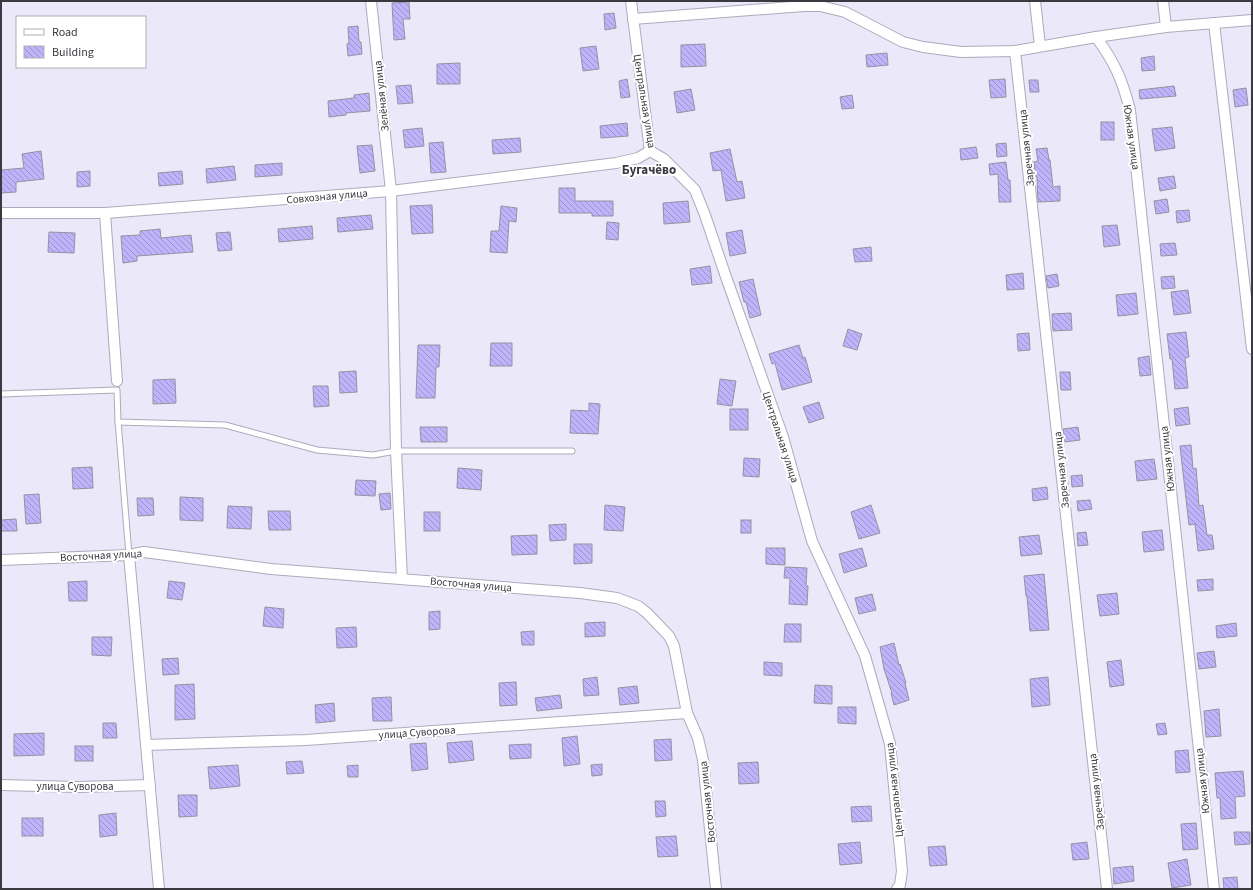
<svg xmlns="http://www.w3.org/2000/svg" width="1253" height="890" font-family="'Source Sans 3',sans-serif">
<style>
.building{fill:url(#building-back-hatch);stroke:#9492a1}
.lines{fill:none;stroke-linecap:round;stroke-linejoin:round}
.service-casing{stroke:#adabbb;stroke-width:7}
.minor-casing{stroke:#adabbb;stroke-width:12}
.service{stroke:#fff;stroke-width:5}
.minor{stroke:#fff;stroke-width:10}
.labels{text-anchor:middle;stroke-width:4;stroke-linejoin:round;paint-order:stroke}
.street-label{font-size:11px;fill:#3a3940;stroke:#fff}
.quarter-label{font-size:13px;font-weight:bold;fill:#3a3940;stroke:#fff}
</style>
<defs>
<pattern id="building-back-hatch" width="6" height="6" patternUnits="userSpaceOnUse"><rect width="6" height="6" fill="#bfb4fa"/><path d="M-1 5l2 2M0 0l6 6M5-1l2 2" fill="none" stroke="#9c93cc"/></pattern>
</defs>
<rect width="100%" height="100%" fill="#eae8f9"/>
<g class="building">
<polygon points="409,2 410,19 403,19 405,39 394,40 392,3"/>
<polygon points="614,13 616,28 605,30 604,14"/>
<polygon points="358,26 359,42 361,42 362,54 348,56 347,44 349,43 348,27"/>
<polygon points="705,44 706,66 681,67 681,45"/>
<polygon points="596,46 599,69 583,71 580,48"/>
<polygon points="887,53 888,65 867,67 866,55"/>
<polygon points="1154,56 1155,70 1142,71 1141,58"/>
<polygon points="460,63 460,84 437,84 437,64"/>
<polygon points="627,79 630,97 621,98 619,81"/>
<polygon points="1005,79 1006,97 991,98 989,80"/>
<polygon points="1029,80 1038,80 1039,92 1030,92"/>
<polygon points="411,85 413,103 398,104 396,86"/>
<polygon points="1174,86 1176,96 1140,99 1139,90"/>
<polygon points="1246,88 1248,105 1235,107 1233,90"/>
<polygon points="691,89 695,110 677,113 674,92"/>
<polygon points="369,93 370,111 346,113 346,115 329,117 328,101 354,98 354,95"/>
<polygon points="852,95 854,108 842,109 840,97"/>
<rect x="1101" y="122" width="13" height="18"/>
<polygon points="627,123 628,136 601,138 600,126"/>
<polygon points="1172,127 1175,148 1155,151 1152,129"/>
<polygon points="422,128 424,146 405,148 403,130"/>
<polygon points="520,138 521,152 493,154 492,140"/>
<polygon points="443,142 446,172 431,173 429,143"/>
<polygon points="1006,143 1007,156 997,157 996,144"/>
<polygon points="372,145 375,171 360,173 357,146"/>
<polygon points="976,147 978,158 961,160 960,149"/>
<polygon points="1047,148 1049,160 1050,160 1053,187 1060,186 1060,201 1038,202 1037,177 1036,177 1034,162 1038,161 1036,149"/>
<polygon points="730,149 737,182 742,181 745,198 726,201 721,170 713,171 710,153"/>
<polygon points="41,151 44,179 16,182 16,192 1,193 1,170 24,168 22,154"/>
<polygon points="1006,162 1008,180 1010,180 1011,202 999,202 998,174 990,175 989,164"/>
<polygon points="282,163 282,175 255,177 255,165"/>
<polygon points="234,166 236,180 207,183 206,169"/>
<polygon points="90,171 90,186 77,187 77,172"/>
<polygon points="182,171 183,184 159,186 158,173"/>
<polygon points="1174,176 1176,188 1160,191 1158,178"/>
<polygon points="559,188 575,188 575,201 613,201 613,216 592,216 592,213 559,213"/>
<polygon points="1167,199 1169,212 1156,214 1154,201"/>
<polygon points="688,201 690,222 664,224 663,203"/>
<polygon points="432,205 433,233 412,234 410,206"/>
<polygon points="501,206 517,208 516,222 509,221 507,253 490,252 491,231 499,231"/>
<polygon points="1189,210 1190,221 1177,223 1176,211"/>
<polygon points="371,215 373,229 338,232 337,218"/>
<polygon points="607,222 619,223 618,240 606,239"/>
<polygon points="1117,225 1120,245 1104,247 1102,226"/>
<polygon points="312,226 313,239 279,242 278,229"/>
<polygon points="160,229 161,238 191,235 193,252 137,256 137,261 123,263 121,236 140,235 140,231"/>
<polygon points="742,230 746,253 730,256 726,233"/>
<polygon points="49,232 75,233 74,253 48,252"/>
<polygon points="230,232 232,250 218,251 216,233"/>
<polygon points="1175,243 1177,255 1161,256 1160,244"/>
<polygon points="871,247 872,261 855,262 853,249"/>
<polygon points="710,266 712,283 692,285 690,269"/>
<polygon points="1023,273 1024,289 1007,290 1006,275"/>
<polygon points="1057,274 1059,286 1048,288 1046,276"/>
<polygon points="1174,276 1175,288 1162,289 1161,277"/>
<polygon points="753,279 761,315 750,318 746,302 744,302 739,282"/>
<polygon points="1188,290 1191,313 1174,315 1171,292"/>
<polygon points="1136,293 1138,314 1118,316 1116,295"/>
<polygon points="1071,313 1072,330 1053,331 1052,314"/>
<polygon points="848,329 862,334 857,350 843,346"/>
<polygon points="1186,332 1189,357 1185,358 1188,388 1175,389 1172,359 1170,359 1167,334"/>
<polygon points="1029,333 1030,350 1018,351 1017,334"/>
<polygon points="491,343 512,343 512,366 490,366"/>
<polygon points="418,345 440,345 439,367 436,367 435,398 416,398"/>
<polygon points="799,345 803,358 805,357 812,382 782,390 775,363 772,364 769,354"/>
<polygon points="1149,356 1151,375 1140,376 1138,358"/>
<polygon points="356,371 357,392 340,393 339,372"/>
<polygon points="1060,372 1070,372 1071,390 1061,390"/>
<polygon points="175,379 176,403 153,404 153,380"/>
<polygon points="720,379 736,381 732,406 717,404"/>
<polygon points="313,386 328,386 329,406 314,407"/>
<polygon points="819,402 824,418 809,423 803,407"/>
<polygon points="589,403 600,404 598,434 570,433 571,410 589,411"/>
<polygon points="1188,407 1190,424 1176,426 1174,409"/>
<rect x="730" y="409" width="18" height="21"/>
<polygon points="420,427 447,427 447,442 421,442"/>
<polygon points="1078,427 1080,440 1065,442 1063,429"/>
<polygon points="1191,445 1193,469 1196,468 1199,506 1203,505 1207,535 1212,535 1214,549 1198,551 1195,524 1189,525 1180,446"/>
<polygon points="744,458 760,459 759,477 743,476"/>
<polygon points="1154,459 1157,479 1137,481 1135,461"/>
<polygon points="92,467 93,488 73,489 72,468"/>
<polygon points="458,468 482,470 481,490 457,488"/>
<polygon points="1082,475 1083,486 1072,487 1071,476"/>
<polygon points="356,480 376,481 375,496 355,495"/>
<polygon points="1047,487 1048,499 1033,501 1032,489"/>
<polygon points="390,493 391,509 381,510 379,494"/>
<polygon points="39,494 41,523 26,524 24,495"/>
<polygon points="180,497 203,498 203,521 180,520"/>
<polygon points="137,498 153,498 154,515 138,516"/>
<polygon points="1090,500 1092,509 1078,511 1077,501"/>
<polygon points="605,505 625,507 623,531 604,530"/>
<polygon points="871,505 880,533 859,539 851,512"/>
<polygon points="228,506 252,507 251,529 227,528"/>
<polygon points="268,511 290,511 291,530 269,530"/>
<rect x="424" y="512" width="16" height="19"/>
<polygon points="16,519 17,531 1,531 1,520"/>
<rect x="741" y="520" width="10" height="13"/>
<polygon points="566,524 566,540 550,541 549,525"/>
<polygon points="1162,530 1164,550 1144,552 1142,532"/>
<polygon points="1086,532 1088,545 1078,546 1077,533"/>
<polygon points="537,535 537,554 512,555 511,536"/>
<polygon points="1039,535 1042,554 1021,556 1019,537"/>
<polygon points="574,544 592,544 592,563 574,564"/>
<polygon points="766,548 785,548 785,565 766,564"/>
<polygon points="862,548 867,566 844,573 839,554"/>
<polygon points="785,567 807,568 806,586 808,586 807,605 789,604 790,578 784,578"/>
<polygon points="1044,574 1049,630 1030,631 1027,596 1026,596 1024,576"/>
<polygon points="1213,579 1213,590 1198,591 1197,580"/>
<polygon points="87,581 87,601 69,601 68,582"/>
<polygon points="169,581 185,583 182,600 167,598"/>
<polygon points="1117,593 1119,614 1100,616 1097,595"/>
<polygon points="872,594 876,610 859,614 855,598"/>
<polygon points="265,607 284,609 283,628 263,626"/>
<polygon points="440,611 440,629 429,630 429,612"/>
<polygon points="605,622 605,636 585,637 585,623"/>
<polygon points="1236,623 1237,636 1217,638 1216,626"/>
<polygon points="785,624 801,624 801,642 784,642"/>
<polygon points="356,627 357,647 337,648 336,628"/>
<polygon points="534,631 534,645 522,645 521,632"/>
<polygon points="92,637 112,637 111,656 92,655"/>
<polygon points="894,643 899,665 900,664 906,683 905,683 909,700 894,705 891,693 892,693 884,669 880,647"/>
<polygon points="1214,651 1216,667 1199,669 1197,653"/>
<polygon points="178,658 179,674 163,675 162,659"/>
<polygon points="1121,660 1124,685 1110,687 1107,662"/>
<polygon points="764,662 782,663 782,676 764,675"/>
<polygon points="597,677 599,695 584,696 583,679"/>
<polygon points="1048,677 1050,705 1032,707 1030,679"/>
<polygon points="516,682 517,705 500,706 499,683"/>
<polygon points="194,684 195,719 175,720 175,685"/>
<polygon points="815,685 832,686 832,704 814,703"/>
<polygon points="637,686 639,703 620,705 618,688"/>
<polygon points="560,695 562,708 537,711 535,698"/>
<polygon points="391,697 392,721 373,721 372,698"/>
<polygon points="334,703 335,721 316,723 315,705"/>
<polygon points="838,707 856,707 856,724 838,723"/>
<polygon points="1219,709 1221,736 1206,737 1204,711"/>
<polygon points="103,723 116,723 117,738 103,738"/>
<polygon points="1165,723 1167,734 1158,735 1156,724"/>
<polygon points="44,733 44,755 14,756 14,734"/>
<polygon points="577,736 580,764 564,766 562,738"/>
<polygon points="671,739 672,760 655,761 654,740"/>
<polygon points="472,741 474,760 449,763 447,743"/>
<polygon points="426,743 428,769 412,771 410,744"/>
<polygon points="531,744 531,758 510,759 509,745"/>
<rect x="75" y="746" width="18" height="15"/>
<polygon points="1188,750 1190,772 1176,773 1175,751"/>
<polygon points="302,761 304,773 287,774 286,762"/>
<polygon points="758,762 759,783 739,784 738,763"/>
<polygon points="602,764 602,775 592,776 591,765"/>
<polygon points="238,765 240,786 210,789 208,767"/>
<polygon points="358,765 358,777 348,777 347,766"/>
<polygon points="1243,771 1245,796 1235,797 1236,818 1221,819 1220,798 1217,798 1215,773"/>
<polygon points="178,795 197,795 197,816 179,817"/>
<polygon points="655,801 665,801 666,816 656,817"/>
<polygon points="871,806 872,821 852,822 851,807"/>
<polygon points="116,813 117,835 100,837 99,815"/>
<rect x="22" y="818" width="21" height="18"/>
<polygon points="1196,823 1198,849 1183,850 1181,824"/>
<polygon points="1234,832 1250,832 1250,844 1235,845"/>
<polygon points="676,836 678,856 658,857 656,837"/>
<polygon points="860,842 862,863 840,865 838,844"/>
<polygon points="1087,842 1089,859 1073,860 1071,844"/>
<polygon points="945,846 947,865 930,866 928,847"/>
<polygon points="1187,859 1191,885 1172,888 1168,863"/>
<polygon points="1133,866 1134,881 1114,884 1113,868"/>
<polygon points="1237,877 1238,889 1224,889 1223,878"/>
</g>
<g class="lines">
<defs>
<g id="service">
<polyline points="1,394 117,390 118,422 225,425 317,450 373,455 396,451 572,451"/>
<polyline points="118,421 129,555"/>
</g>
<g id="minor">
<polyline points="371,1 391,191 396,451 402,579"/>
<polyline points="631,1 650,151 664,159 695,190 705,215 726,277 783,437 812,541 865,656 890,744 902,871 900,885 897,889"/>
<polyline points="1035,1 1040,46"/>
<polyline points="1163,1 1166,27"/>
<polyline points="633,19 804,6 820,6 845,12 903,42 923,47 961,52 1015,51 1096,37 1166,27 1252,20"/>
<polyline points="1214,23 1252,349"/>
<path d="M1096,37C1115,63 1122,79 1130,110L1214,889"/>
<polyline points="1015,51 1107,889"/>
<polyline points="1,213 105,213 391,191 616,163 638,158 650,151"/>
<polyline points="105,213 117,381"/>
<polyline points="129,555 159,889"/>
<polyline points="1,560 129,555 144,552 271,569 580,593 617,598 638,606 647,613 669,636 674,646 687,713 698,738 703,760 716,889"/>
<polyline points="146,745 306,740 687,713"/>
<polyline points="1,785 78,787 150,785"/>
</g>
</defs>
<use href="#service" class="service-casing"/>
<use href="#minor" class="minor-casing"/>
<use href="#service" class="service"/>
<use href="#minor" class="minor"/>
</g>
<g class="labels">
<g class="street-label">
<text transform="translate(381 96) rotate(-96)" y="4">Зелёная улица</text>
<text transform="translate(645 101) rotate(81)" y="4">Центральная улица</text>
<text transform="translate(1132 137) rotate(82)" y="4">Южная улица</text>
<text transform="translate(1026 148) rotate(-96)" y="4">Заречная улица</text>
<text transform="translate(327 196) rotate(-5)" y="4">Совхозная улица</text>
<text transform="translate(781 437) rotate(72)" y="4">Центральная улица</text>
<text transform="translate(1167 459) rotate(-96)" y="4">Южная улица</text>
<text transform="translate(1061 470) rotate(-96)" y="4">Заречная улица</text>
<text transform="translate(101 555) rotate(-3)" y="4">Восточная улица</text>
<text transform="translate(471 584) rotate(5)" y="4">Восточная улица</text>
<text transform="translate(417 732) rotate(-4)" y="4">улица Суворова</text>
<text transform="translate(1202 781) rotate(-96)" y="4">Южная улица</text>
<text x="75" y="790">улица Суворова</text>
<text transform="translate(894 790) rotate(-96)" y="4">Центральная улица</text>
<text transform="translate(1096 792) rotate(-96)" y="4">Заречная улица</text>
<text transform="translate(707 802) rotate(-96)" y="4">Восточная улица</text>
</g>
<g class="quarter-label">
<text x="649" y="174">Бугачёво</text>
</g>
</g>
<rect width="1253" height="890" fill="none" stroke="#3a3940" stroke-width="4"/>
<rect x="16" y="16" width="130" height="52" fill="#ffffff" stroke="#b0b0b3"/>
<rect x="24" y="29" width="20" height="6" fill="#ffffff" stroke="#b0b0b3"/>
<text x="52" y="36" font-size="12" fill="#3a3940">Road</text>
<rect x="24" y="46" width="20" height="12" fill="url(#building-back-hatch)" stroke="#b0b0b3"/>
<text x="52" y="56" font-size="12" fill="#3a3940">Building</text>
</svg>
